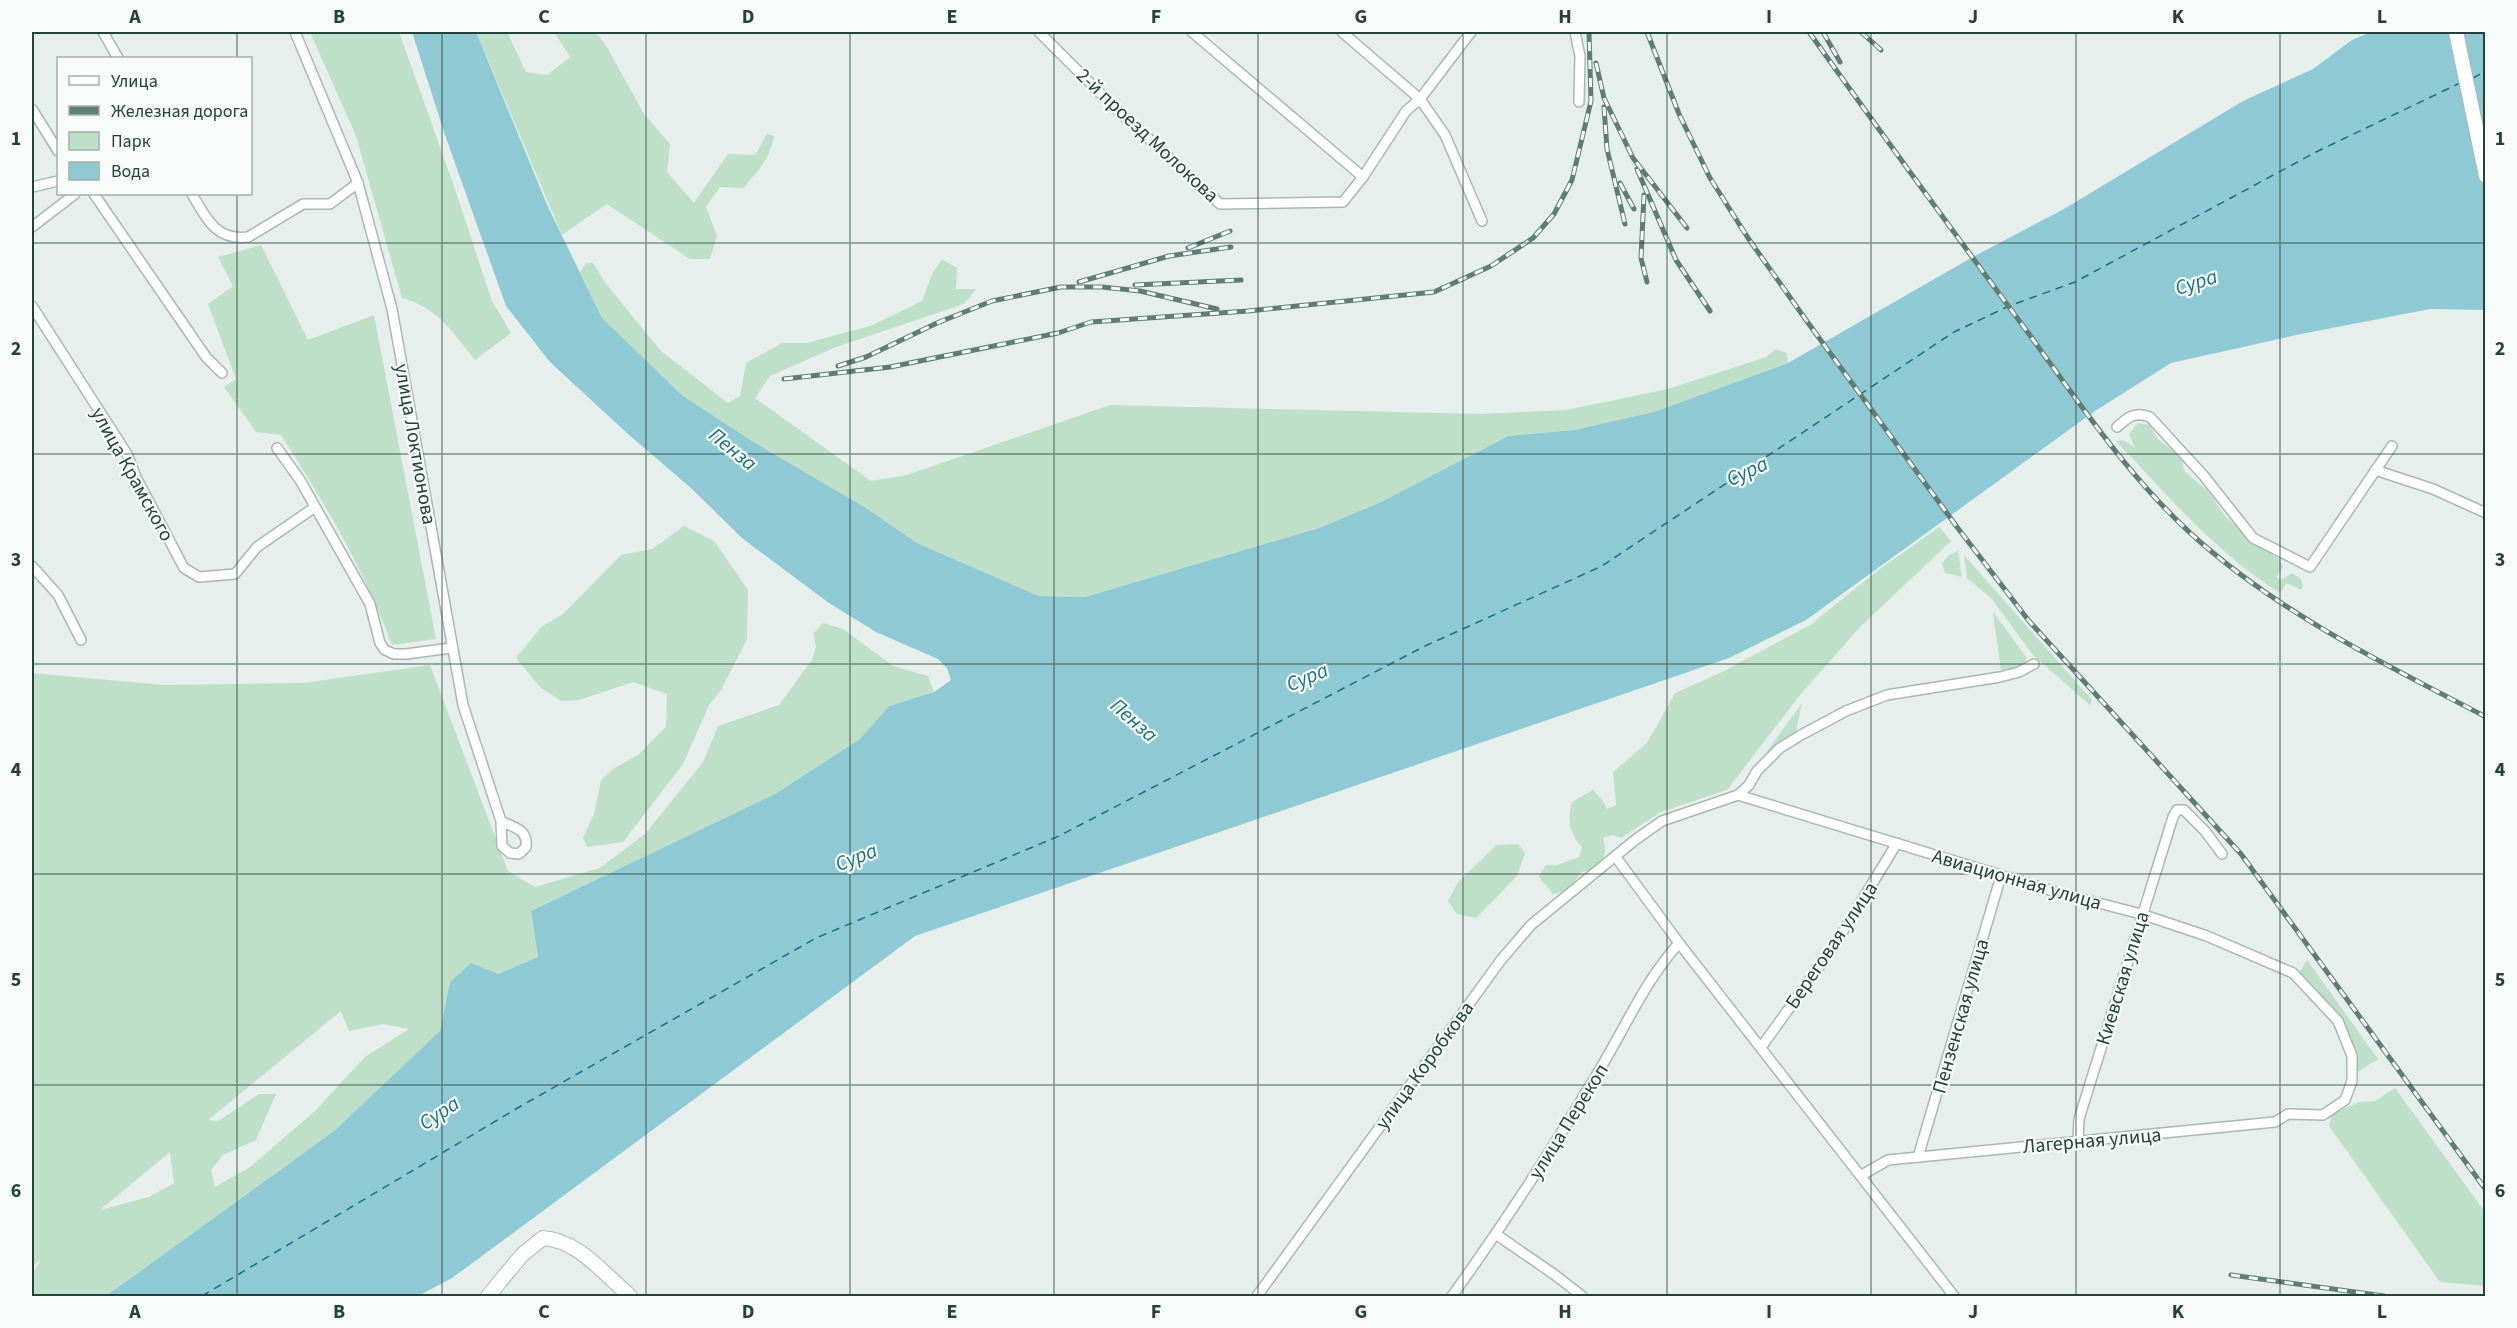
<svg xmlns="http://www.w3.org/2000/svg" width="2517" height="1328" font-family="'Source Sans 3',sans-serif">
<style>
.green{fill:#bfe0c8;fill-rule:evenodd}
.water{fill:#8ec9d4}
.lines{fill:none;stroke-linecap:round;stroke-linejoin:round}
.ferry{stroke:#1c6f80;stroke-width:1.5;stroke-dasharray:8 6;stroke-linecap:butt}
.street-casing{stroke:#a8b8b2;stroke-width:12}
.secondary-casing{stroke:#a4bbb3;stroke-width:16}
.street{stroke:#fff;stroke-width:9}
.secondary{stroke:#fff;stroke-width:14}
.rail-casing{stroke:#5f7d75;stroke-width:5}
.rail{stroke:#f7fbf9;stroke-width:3;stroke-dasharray:9;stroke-linecap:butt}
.grid{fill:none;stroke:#24423a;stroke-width:1.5;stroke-opacity:0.55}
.labels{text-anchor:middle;stroke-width:4.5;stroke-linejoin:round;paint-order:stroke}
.street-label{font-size:20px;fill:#24423a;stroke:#f7fbf9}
.water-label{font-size:21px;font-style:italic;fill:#1c6f80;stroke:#f7fbf9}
.neatline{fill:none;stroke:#24423a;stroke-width:2}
.grid-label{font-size:20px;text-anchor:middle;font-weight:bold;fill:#24423a}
</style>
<rect width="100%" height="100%" fill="#e6efeb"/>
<g class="green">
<path d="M310,32H399L455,189L492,301L511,333L475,360C451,330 439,309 402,298L356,136Z"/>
<path d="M476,32H507L526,72L547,75L570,57L554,32H590L598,35L608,49L644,114L670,144L667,172L694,203L728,154L755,155L767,134L774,136C770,158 758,172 743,188L720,187L706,207L717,236L710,259H690L607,204L562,235Z"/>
<path d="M261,245L308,340L374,315L436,639L392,645C365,571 324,502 281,435L256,432L224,387L236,379L208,304L233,286L218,257Z"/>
<polygon points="942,259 957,268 956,289 976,289 964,304 836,347 770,376 755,398 871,481 907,475 1110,405 1479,414 1566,410 1668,389 1766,357 1776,349 1787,353 1788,363 1654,412 1574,430 1508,436 1381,502 1319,528 1085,597 1039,596 917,543 866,508 752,441 683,396 602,318 580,272 586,263 593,263 607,285 661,351 728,403 740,396 746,363 782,343 807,343 873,325 922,301 933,272"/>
<path d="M2138,423L2150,425L2158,439L2182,458L2184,471L2209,492L2225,516L2258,545L2279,559L2283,567L2276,577L2281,580L2292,573L2300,578L2303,586L2301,590L2287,583L2280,593C2216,553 2167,495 2116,441L2123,440L2135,448L2129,434Z"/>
<polygon points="684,526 714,541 748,590 747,639 721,690 709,705 683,764 623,842 587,847 583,838 594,814 601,780 616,767 638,755 666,727 667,694 633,682 579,700 561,701 540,687 516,658 541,627 563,614 621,555 652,549"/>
<path d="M1939,527L1951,541L1861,626L1800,695L1727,790L1661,812L1621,838L1613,835L1603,838C1609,858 1602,868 1582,872L1566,892L1553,894L1539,877L1546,865H1557L1579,857L1582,847C1569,833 1567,820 1572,802L1593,790L1603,801L1607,809L1616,805L1613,772L1647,743L1675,693L1724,671L1810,625L1877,571Z"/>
<polygon points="1958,551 1962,577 1945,573 1942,563 1949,555"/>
<polygon points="1964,555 2092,700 2090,705 2033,655 1991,598 1967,578"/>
<polygon points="1993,612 2027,658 2024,664 2007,672 2001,670"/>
<path d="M823,623L843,629L893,666L928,676L934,692L889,706L860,739L775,794L531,911L538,957L498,974L450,982L440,1031L334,1131L106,1296H32V1276L40,1260L32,1267V673L164,685L303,683L430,665L508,871L535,887L600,868L645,834L703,762L718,726L779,705L812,660L816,646L813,634ZM341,1011L349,1031L383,1024L409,1029L365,1057L314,1112L250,1167L215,1187L211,1170L223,1155L256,1140L276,1094H259L218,1121L208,1120ZM170,1152L174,1183L149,1197L100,1210Z"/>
<polygon points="1802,703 1796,732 1783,739 1765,754"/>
<polygon points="1518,844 1525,853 1517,876 1476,918 1457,914 1448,901 1458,882 1497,845"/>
<polygon points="2307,960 2378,1059 2353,1075 2340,1019 2299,973"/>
<polygon points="2395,1088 2485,1212 2485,1286 2440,1282 2329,1126 2332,1114 2359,1102 2375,1101"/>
</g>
<polygon class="water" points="412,32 476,32 548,207 602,318 683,396 752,441 866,508 917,543 1039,596 1085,597 1319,528 1381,502 1508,436 1574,430 1654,412 1788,363 1971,258 2064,209 2243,101 2313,69 2352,40 2371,32 2485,32 2485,310 2430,309 2301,334 2171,363 2095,411 1806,620 1729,658 915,936 452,1278 418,1296 106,1296 334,1131 440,1031 450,982 471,963 498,974 538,957 531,911 775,794 860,739 889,706 934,692 951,680 947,668 938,659 876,632 829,603 742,538 691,488 628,434 550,362 506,306 445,135"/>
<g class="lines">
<g class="ferry">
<polyline points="2473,78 2486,71"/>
<polyline points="202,1296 521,1106 816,938 1059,836 1425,646 1602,566 1954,332 2009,306 2075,282 2316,152 2460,83"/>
</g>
<defs>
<g id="street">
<polyline points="103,32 118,58"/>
<path d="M295,32L358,183L392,309L463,705L501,821L502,846L510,853L519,854L526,847C528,829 514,828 501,821"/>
<polyline points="1039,32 1113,106 1220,204 1343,202 1363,177 1406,111 1420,99 1471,32"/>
<polyline points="1192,32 1363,177"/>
<polyline points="1342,32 1420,99 1445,135 1482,221"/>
<polyline points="1575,32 1580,56 1579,102"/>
<polyline points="32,109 58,151"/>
<polyline points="32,187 58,181"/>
<polyline points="94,194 206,357 222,373"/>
<path d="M192,194C206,218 216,241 248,237L303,204H330L358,183"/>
<polyline points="32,227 75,194"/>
<polyline points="32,306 127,454 136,477 184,568 199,577 235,574 257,547 315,507"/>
<path d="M2117,427C2128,417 2135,411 2150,417L2204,476L2253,538L2310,567L2392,446"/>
<polyline points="277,448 300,480 370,604 380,643 385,650 394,654 406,654 451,648"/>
<polyline points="2375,470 2433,489 2486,513"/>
<polyline points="32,566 58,595 81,640"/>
<polyline points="1738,795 2056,892 2141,914 2207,936 2293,973 2338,1021 2352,1056 2352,1081 2345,1100 2323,1115 2288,1114 2275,1122 1888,1160 1862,1175"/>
<polyline points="1615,856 1679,943 1954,1296"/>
<polyline points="1762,1046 1834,946 1897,843"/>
<polyline points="2078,1140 2079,1119 2173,817 2177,810 2184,810 2205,831 2222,854"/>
<polyline points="1918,1157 2001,876"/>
<polyline points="1497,1235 1555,1275 1582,1296"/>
<polyline points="1257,1296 1501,960 1531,925 1635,840 1662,821 1738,795 1749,785 1757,771 1780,748 1801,735 1846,711 1887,695 2000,677 2019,672 2034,664"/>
<path d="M1452,1296C1504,1224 1552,1150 1597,1074C1626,1027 1642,985 1679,943"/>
</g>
<g id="secondary">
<polyline points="2456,32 2486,176"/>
<path d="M488,1296L522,1255L543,1238C578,1240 604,1274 630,1296"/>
</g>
</defs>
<use href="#street" class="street-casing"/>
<use href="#secondary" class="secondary-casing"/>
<use href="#street" class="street"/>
<use href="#secondary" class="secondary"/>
<defs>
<g id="rail">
<polyline points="1647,32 1679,114 1710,178 1748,238 1806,320 1957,527 2029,621 2241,854 2486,1190"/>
<path d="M1809,32C1881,133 1955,234 2029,334C2085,411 2138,491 2212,552C2295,621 2391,667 2486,717"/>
<polyline points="1823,32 1840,62"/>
<polyline points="1861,32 1881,50"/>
<polyline points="1596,63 1604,98 1633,158 1687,228"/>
<polyline points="1604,107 1607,149 1625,224"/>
<polyline points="1637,169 1676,260 1710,311"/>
<polyline points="1620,183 1634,209"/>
<polyline points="1644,195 1641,258 1647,282"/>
<polyline points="1188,248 1230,231"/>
<polyline points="1079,282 1169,256 1231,247"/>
<polyline points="1135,285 1241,280"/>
<polyline points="838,366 866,357 937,323 992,301 1061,287 1102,287 1140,291 1217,309"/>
<polyline points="784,379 890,367 1058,333 1091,322 1248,311 1434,292 1491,266 1533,238 1554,214 1572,180 1591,101 1589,32"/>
<polyline points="2231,1275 2384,1296"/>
</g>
</defs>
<use href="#rail" class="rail-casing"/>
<use href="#rail" class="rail"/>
</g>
<path class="grid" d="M237,32V58M442,32V1296M646,32V1296M850,32V1296M1054,32V1296M1258,32V1296M1463,32V1296M1667,32V1296M1871,32V1296M2076,32V1296M2280,32V1296M237,194V1296M32,243H2486M32,454H2486M32,664H2486M32,874H2486M32,1085H2486"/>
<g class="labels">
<g class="street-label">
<text transform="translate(1148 135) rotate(43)" y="7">2-й проезд Молокова</text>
<text transform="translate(416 444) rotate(80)" y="7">улица Локтионова</text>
<text transform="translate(133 474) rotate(61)" y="7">улица Крамского</text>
<text transform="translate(2017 879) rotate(16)" y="7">Авиационная улица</text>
<text transform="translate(1831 945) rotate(-56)" y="7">Береговая улица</text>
<text transform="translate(2122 978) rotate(-73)" y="7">Киевская улица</text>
<text transform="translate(1960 1016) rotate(-74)" y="7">Пензенская улица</text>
<text transform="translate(1424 1065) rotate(-54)" y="7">улица Коробкова</text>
<text transform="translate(1568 1121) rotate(-58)" y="7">улица Перекоп</text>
<text transform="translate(2092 1140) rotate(-5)" y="7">Лагерная улица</text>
</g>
<g class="water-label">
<text transform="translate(2196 282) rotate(-18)" y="7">Сура</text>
<text transform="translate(733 449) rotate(39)" y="7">Пенза</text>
<text transform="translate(1747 471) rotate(-25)" y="7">Сура</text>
<text transform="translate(1307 677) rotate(-23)" y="7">Сура</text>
<text transform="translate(1134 720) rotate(41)" y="7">Пенза</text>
<text transform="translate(856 857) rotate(-22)" y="7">Сура</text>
<text transform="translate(439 1113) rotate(-34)" y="7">Сура</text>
</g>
</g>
<rect width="2517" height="1328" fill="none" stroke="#f7fbf9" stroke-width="66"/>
<rect x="57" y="57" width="195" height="138" fill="#f7fbf9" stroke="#a3b1ad" stroke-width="1.5"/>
<rect x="69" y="76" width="30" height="9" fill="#ffffff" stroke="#a3b1ad" stroke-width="1.5"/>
<text x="111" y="87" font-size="18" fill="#24423a">Улица</text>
<rect x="69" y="106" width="30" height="9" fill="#5f7d75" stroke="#a3b1ad" stroke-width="1.5"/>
<text x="111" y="117" font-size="18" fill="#24423a">Железная дорога</text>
<rect x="69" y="132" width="30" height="18" fill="#bfe0c8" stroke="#a3b1ad" stroke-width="1.5"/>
<text x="111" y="147" font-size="18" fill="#24423a">Парк</text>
<rect x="69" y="162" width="30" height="18" fill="#8ec9d4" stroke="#a3b1ad" stroke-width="1.5"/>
<text x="111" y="177" font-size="18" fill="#24423a">Вода</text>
<rect x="33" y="33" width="2451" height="1262" class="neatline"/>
<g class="grid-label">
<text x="135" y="23">A</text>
<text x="339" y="23">B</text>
<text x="544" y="23">C</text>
<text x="748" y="23">D</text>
<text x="952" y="23">E</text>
<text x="1156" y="23">F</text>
<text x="1361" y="23">G</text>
<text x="1565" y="23">H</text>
<text x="1769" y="23">I</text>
<text x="1973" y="23">J</text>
<text x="2178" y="23">K</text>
<text x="2382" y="23">L</text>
<text x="16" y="145">1</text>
<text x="2500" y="145">1</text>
<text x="16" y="355">2</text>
<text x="2500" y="355">2</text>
<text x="16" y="566">3</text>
<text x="2500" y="566">3</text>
<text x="16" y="776">4</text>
<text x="2500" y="776">4</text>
<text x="16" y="986">5</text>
<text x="2500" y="986">5</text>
<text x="16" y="1197">6</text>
<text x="2500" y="1197">6</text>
<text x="135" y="1318">A</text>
<text x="339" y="1318">B</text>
<text x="544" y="1318">C</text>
<text x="748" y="1318">D</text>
<text x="952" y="1318">E</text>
<text x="1156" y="1318">F</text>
<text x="1361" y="1318">G</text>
<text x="1565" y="1318">H</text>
<text x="1769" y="1318">I</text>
<text x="1973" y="1318">J</text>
<text x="2178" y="1318">K</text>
<text x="2382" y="1318">L</text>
</g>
</svg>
